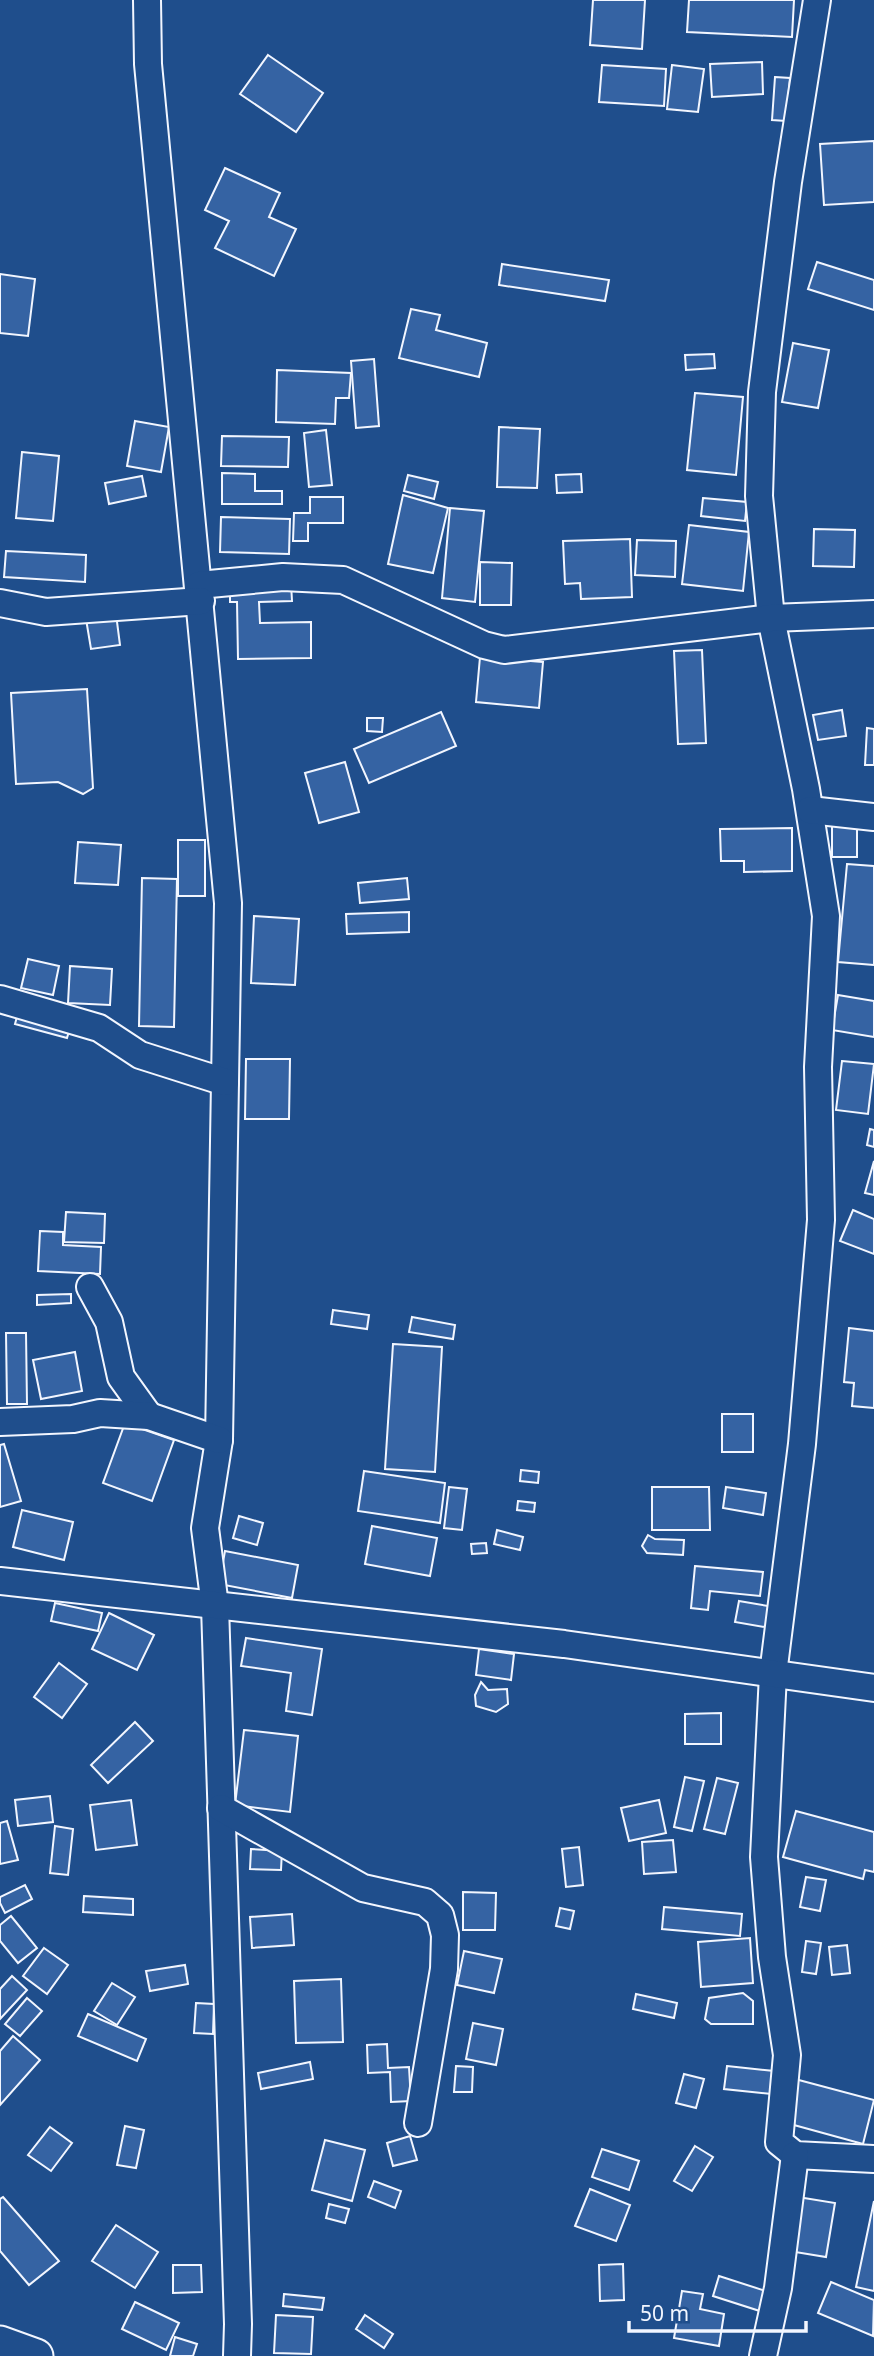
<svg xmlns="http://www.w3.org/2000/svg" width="874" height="2356" font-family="'Noto Sans',sans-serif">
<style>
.building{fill:#3563a3;stroke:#f2f6ff;stroke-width:2}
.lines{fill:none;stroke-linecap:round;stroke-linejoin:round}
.minor-casing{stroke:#f2f6ff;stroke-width:30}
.major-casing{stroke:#f2f6ff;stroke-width:37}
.minor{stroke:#1f4e8c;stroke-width:26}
.major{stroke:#1f4e8c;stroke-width:33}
</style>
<rect width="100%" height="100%" fill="#1f4e8c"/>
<g class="building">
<polygon points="593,0 645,0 642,49 590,45"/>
<polygon points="689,0 794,0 792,37 687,32"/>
<polygon points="268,55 323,93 296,132 240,94"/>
<polygon points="762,62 763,94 712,97 710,64"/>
<polygon points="602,65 666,69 664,106 599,102"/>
<polygon points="672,65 704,69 698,112 667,109"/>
<polygon points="775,77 790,78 786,121 772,120"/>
<polygon points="874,141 874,202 824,205 820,144"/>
<polygon points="225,168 280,193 269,217 296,229 274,276 215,248 229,221 205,210"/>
<polygon points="817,262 874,280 874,310 808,289"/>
<polygon points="502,264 609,280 605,301 499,285"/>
<polygon points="0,274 35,279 28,336 0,333"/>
<polygon points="411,309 440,315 436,330 487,343 479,377 399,358"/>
<polygon points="793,343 829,350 818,408 782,402"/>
<polygon points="714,354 715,368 686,370 685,355"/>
<polygon points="374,359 379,426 356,428 351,361"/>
<polygon points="277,370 351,373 349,398 336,398 335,424 276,422"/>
<polygon points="695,393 743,397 736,475 687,470"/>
<polygon points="135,421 169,427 161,472 127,466"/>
<polygon points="499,427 540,429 537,488 497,487"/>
<polygon points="326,430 332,485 309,487 304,433"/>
<polygon points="222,436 289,437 288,467 221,466"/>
<polygon points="22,452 59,456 53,521 16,518"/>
<polygon points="222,473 255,474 255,491 282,491 282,504 222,504"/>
<polygon points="581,474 582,492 557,493 556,475"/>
<polygon points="408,475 438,482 434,499 404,491"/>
<polygon points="142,476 146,496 109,504 105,483"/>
<polygon points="403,495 448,508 433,573 388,564"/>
<polygon points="310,497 343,497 343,523 308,523 308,541 293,541 294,513 310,513"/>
<polygon points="703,498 747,502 745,521 701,516"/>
<polygon points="450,508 484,511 475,602 442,598"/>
<polygon points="221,517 290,519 289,554 220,552"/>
<polygon points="689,525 749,532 743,591 682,584"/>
<polygon points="814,529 855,530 854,567 813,566"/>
<polygon points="630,539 632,597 581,599 580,583 565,584 563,541"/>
<polygon points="637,540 676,541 675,577 635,575"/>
<polygon points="6,551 86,555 85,582 4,577"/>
<polygon points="480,562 512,563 511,605 480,605"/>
<polygon points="291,583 292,601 259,602 260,623 311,622 311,658 238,659 237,602 230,602 230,584"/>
<polygon points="116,614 120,645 91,649 86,619"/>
<polygon points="702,650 706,743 678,744 674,651"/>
<polygon points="480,657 543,662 539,708 476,702"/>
<polygon points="87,689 93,788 83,794 58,782 16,784 11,693"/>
<polygon points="842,710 846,736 818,740 813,715"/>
<polygon points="441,712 456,746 369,783 354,749"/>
<polygon points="367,718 383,718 382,732 367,731"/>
<polygon points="867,728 874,729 874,765 865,765"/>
<polygon points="345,762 359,812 319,823 305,773"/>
<polygon points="857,824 857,857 832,857 832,825"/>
<polygon points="792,828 792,871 744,872 744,861 721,861 720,829"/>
<rect x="178" y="840" width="27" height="56"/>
<polygon points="78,842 121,845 118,885 75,883"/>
<polygon points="847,864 874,866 874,965 838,962"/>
<polygon points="142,878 177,879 174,1027 139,1026"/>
<polygon points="407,878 409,899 360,903 358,883"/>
<polygon points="409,912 409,932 347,934 346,914"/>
<polygon points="254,916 299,919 295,985 251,983"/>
<polygon points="28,959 59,966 53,995 21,988"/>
<polygon points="70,966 112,969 110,1005 68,1003"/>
<polygon points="838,995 874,1001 874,1037 832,1030"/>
<polygon points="18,1013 70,1028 67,1038 15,1024"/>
<polygon points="246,1059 290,1059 289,1119 245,1119"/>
<polygon points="842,1061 874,1064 868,1114 836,1110"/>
<polygon points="870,1129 874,1130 874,1147 867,1145"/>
<polygon points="874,1161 874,1195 865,1193"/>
<polygon points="853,1210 874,1219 874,1254 840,1241"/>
<polygon points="66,1212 105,1214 104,1243 64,1242"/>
<polygon points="40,1231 63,1232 63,1245 101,1247 100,1274 38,1271"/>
<polygon points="71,1294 71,1303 37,1305 37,1295"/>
<polygon points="333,1310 369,1315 367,1329 331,1324"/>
<polygon points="412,1317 455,1325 453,1339 409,1332"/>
<polygon points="849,1328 874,1331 874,1408 852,1406 854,1383 844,1382"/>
<polygon points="6,1333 26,1333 27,1404 7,1404"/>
<polygon points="393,1344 442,1347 435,1472 385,1469"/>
<polygon points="75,1352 82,1391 41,1399 33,1360"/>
<rect x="722" y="1414" width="31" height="38"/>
<polygon points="125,1423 174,1440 152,1501 103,1483"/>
<polygon points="4,1444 21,1501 0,1507 0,1445"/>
<polygon points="521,1470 539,1472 538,1483 520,1481"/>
<polygon points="364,1471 445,1483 440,1523 358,1511"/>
<polygon points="449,1487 467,1489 462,1530 444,1528"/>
<polygon points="652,1487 709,1487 710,1530 652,1530"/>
<polygon points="726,1487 766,1493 763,1515 723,1508"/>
<polygon points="518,1501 535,1503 534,1512 517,1510"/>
<polygon points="22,1510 73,1522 64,1560 13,1547"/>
<polygon points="239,1516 263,1523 257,1545 233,1538"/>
<polygon points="372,1526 437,1538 430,1576 365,1564"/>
<polygon points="497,1530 523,1537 520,1550 494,1544"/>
<polygon points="648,1535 655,1539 684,1540 683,1555 647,1553 642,1546"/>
<polygon points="486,1543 487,1553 472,1554 471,1544"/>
<polygon points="225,1551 298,1565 292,1598 219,1584"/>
<polygon points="695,1566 763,1572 760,1596 710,1591 708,1610 691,1608"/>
<polygon points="739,1601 780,1608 776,1629 735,1622"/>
<polygon points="55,1603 102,1613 98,1631 51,1621"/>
<polygon points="109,1613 154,1635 137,1670 92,1649"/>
<polygon points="246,1638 322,1649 312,1715 286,1711 291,1673 241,1666"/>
<polygon points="479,1649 514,1654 511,1680 476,1675"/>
<polygon points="59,1663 87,1684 62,1718 34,1697"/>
<polygon points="481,1682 488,1690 507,1689 508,1704 496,1712 476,1706 475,1695"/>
<polygon points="721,1713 721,1744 685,1744 685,1714"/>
<polygon points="135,1722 153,1741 108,1783 91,1765"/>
<polygon points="244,1730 298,1736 290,1812 235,1805"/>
<polygon points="685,1777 704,1781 692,1831 674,1827"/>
<polygon points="717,1778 738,1783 725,1834 704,1829"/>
<polygon points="50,1796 53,1822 18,1826 15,1800"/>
<polygon points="131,1800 137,1845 96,1850 90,1805"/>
<polygon points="659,1800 666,1833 629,1841 621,1808"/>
<polygon points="796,1811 874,1832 874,1872 865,1870 863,1879 783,1857"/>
<polygon points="7,1821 18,1860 0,1864 0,1823"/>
<polygon points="55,1826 73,1829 68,1875 50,1873"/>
<polygon points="673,1840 676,1872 644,1874 642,1842"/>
<polygon points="579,1847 583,1885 566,1887 562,1849"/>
<polygon points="251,1849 282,1851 281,1870 250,1869"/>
<polygon points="806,1877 826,1880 820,1911 800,1907"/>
<polygon points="25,1885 32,1899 5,1913 0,1903 0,1897"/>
<polygon points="463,1892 496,1893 495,1930 463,1930"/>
<polygon points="84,1896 133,1899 133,1915 83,1912"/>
<polygon points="664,1907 742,1914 740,1936 662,1929"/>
<polygon points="560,1908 574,1911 570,1929 556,1926"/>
<polygon points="292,1914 294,1945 252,1948 250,1917"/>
<polygon points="11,1916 37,1948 18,1963 0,1941 0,1925"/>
<polygon points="750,1938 753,1983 701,1987 698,1942"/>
<polygon points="806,1941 821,1943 816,1974 802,1972"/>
<polygon points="847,1945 850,1973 832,1975 829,1947"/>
<polygon points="44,1948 68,1965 47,1994 23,1976"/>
<polygon points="464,1951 502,1959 494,1993 457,1985"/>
<polygon points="185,1965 188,1984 150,1991 146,1971"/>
<polygon points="12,1976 27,1990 0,2019 0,1989"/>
<polygon points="341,1979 343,2042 296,2043 294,1981"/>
<polygon points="112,1983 135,1997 117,2025 94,2011"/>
<polygon points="743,1993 753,2001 753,2024 711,2024 705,2019 709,1998"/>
<polygon points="636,1994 677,2003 674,2018 633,2009"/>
<polygon points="27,1998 42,2011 20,2036 5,2024"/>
<polygon points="196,2003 214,2004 213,2034 194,2033"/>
<polygon points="88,2014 146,2039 137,2061 78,2036"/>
<polygon points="473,2023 503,2029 496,2065 466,2059"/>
<polygon points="13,2036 40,2060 0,2105 0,2051"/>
<polygon points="387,2044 388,2068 409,2067 411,2101 391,2102 390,2072 368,2073 367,2045"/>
<polygon points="310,2062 313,2079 261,2089 258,2073"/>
<polygon points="456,2066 473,2067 472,2092 454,2092"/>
<polygon points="727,2066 784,2072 781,2095 724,2089"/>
<polygon points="684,2074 704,2079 696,2108 676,2103"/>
<polygon points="795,2079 874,2100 863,2144 783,2122"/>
<polygon points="125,2126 144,2130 136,2168 117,2165"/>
<polygon points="50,2127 72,2143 51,2171 28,2155"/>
<polygon points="410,2136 417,2160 393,2166 387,2143"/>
<polygon points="325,2140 365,2150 352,2201 312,2190"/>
<polygon points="695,2146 713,2157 692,2191 674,2181"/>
<polygon points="602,2149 639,2161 629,2190 592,2177"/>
<polygon points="374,2181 401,2191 395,2208 368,2197"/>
<polygon points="590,2189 630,2205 616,2241 575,2226"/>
<polygon points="3,2197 59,2261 29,2285 0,2251 0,2199"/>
<polygon points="798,2197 835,2203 826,2257 789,2251"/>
<polygon points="874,2201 874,2291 856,2287"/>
<polygon points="329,2204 349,2209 345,2223 326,2218"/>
<polygon points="116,2225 158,2252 135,2288 92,2261"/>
<polygon points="623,2264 624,2300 600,2301 599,2265"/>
<polygon points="173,2265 201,2265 202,2292 173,2293"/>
<polygon points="719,2276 775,2294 769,2314 713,2296"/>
<polygon points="831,2282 874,2300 873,2336 818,2313"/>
<polygon points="682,2291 703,2294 700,2309 724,2314 719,2346 674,2338"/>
<polygon points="284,2294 324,2298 322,2310 283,2306"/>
<polygon points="135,2302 179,2323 166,2350 122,2329"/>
<polygon points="276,2315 313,2317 311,2354 274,2353"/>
<polygon points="365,2315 393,2334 384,2348 356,2329"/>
<polygon points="175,2337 197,2344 193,2356 170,2356"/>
</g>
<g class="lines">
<defs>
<g id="minor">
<polyline points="147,0 148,64 228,903 219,1440 205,1528 215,1606 238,2324 237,2356"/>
<polyline points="817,0 788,182 762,392 759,496 771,618 806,789 826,916 818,1067 821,1220 802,1444 773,1674 764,1857 772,1957 787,2055 779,2142 795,2155 874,2159"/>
<polyline points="199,585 283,577 343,580 484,645 504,650 771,618 874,614"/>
<polyline points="0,603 46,612 201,601"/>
<polyline points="810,810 874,817"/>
<polyline points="0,999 99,1028 140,1055 225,1082"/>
<polyline points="90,1287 109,1322 121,1377 149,1416"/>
<polyline points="0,1422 73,1419 100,1413 149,1416 219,1440"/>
<polyline points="0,1581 564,1644 874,1688"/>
<polyline points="221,1808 363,1888 425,1902 440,1915 445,1935 444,1969 418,2123"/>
<polyline points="763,2356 778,2288 795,2155"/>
</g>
<polyline id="major" points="0,2343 36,2356"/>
</defs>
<use href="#minor" class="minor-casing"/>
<use href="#major" class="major-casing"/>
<use href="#minor" class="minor"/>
<use href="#major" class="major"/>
</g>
<path d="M629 2321v10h177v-10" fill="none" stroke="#f2f6ff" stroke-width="3.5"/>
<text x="640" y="2321" font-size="21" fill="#f2f6ff" stroke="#1f4e8c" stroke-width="5" paint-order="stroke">50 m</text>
</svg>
